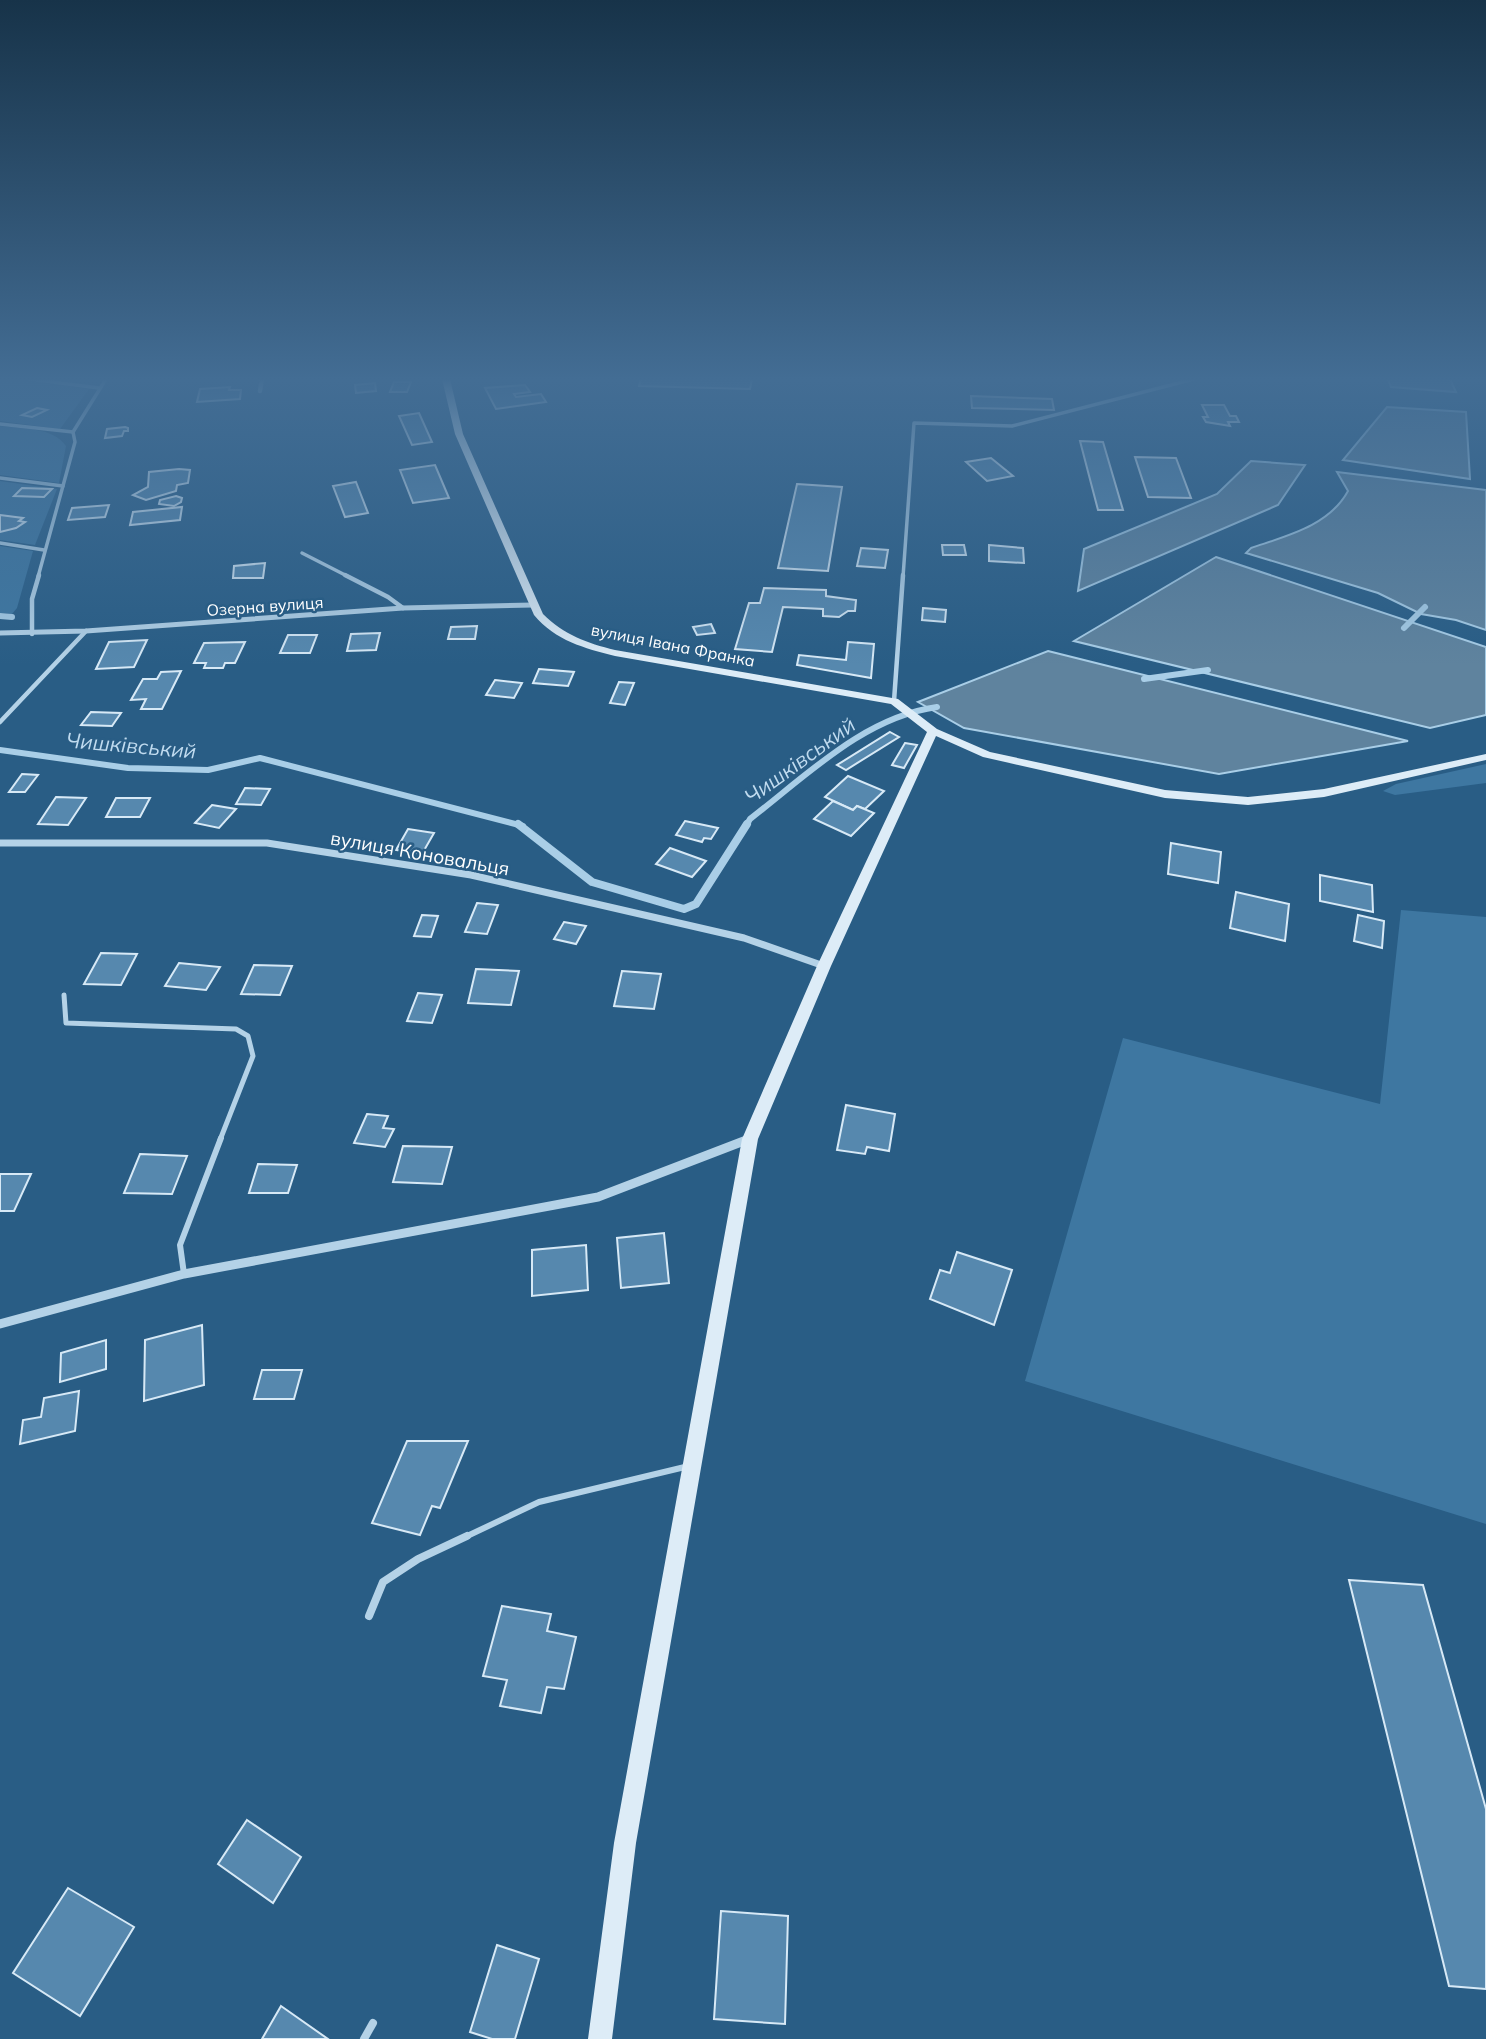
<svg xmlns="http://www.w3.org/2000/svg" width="1486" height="2039" font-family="Mulish,sans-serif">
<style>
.green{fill:#3e77a1}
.water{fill:#5f839e;stroke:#a9cee7;stroke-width:2}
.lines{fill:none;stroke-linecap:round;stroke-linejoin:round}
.stream-far1{stroke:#a9cee7;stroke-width:6}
.stream{stroke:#a9cee7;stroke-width:8}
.building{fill:#5688ae;stroke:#d7e9f6;stroke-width:2}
.lane-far4{stroke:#b4d2e7;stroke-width:3.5}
.lane-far3{stroke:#b4d2e7;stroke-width:4.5}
.lane-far2{stroke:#b4d2e7;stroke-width:5}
.lane-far1{stroke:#b4d2e7;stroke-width:6}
.lane{stroke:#b4d2e7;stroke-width:8}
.street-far3{stroke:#b4d2e7;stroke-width:4.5}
.street-far2{stroke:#b4d2e7;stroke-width:5}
.street-far1{stroke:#b4d2e7;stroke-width:7}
.street{stroke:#b4d2e7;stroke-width:9}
.secondary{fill:#ddecf7;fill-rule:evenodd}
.labels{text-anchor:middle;stroke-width:5;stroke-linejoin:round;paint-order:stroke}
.far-street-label{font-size:16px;fill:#fff;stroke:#295d85}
.street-label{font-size:19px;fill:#fff;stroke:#295d85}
.water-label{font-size:21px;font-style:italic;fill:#c0dbef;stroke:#295d85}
</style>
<rect width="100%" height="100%" fill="#295d85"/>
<g class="green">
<polygon points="0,379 11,379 89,389 60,429 0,421"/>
<path d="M0,426C22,429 53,427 66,446L59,483L0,475Z"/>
<polygon points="0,481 57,489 35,545 0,540"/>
<polygon points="0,546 33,551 17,608 12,614 0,613"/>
<polygon points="1486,764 1486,783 1395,795 1383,791 1396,784"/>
<polygon points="1401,910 1486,917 1486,1524 1025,1381 1123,1038 1380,1104"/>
</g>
<g class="water">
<polygon points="1388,379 1450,379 1456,392 1391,387"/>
<polygon points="1387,407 1466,412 1470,479 1343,460"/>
<polygon points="1251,461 1305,465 1278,505 1078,591 1084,549 1217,494"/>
<path d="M1337,472L1486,490V630L1456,620L1421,614L1378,593L1246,553L1251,548C1286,536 1329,526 1348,491Z"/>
<polygon points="1216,557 1486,647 1486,715 1430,728 1074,641"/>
<polygon points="1048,651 1408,741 1219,774 964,728 918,702"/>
</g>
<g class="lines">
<g class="stream-far1">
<polyline points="0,616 12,617"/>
<polyline points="1404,628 1425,607"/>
<polyline points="1144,679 1208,670"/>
<polyline points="0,750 128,768 208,770 260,758 523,826"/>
<path d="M746,826L750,819C806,776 864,717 937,707"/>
</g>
<polyline class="stream" points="518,824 592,882 684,909 696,904 747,824"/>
</g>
<g class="building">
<polygon points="641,379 752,379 750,389 639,386"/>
<polygon points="394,382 411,382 407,392 390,392"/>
<polygon points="375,383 376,391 356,393 355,385"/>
<polygon points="525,385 530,392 514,394 516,397 541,394 546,402 496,409 485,388"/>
<polygon points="230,387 229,390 241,390 240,399 197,402 200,389"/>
<polygon points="971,396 1052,399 1054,410 972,408"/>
<polygon points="1202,405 1224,405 1230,416 1236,416 1239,422 1228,422 1230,426 1206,422 1203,417 1208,417"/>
<polygon points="37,408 47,410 32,417 22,415"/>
<polygon points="419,413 432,442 412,445 399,416"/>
<polygon points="125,427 128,428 128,431 124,431 122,436 105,438 107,429"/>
<polygon points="1080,441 1103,442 1123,510 1098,510"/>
<polygon points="1135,457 1176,458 1191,498 1148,497"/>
<polygon points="991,458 1013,476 987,481 966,462"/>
<polygon points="435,465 449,498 413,503 400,470"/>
<polygon points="179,469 190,470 188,483 177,485 176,491 146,500 133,495 148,487 149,472"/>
<polygon points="356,482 368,513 345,517 333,486"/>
<polygon points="797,484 842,487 828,571 778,568"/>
<polygon points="22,488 52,489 44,497 14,496"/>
<polygon points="176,496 182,498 181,502 174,506 159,504 160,500"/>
<polygon points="109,505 105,517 68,520 72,508"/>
<polygon points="182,507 180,520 130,525 133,512"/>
<polygon points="0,515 23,518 19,521 25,522 16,528 0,532"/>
<polygon points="942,545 964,545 966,555 943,555"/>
<polygon points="989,545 1023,548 1024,563 989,561"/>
<polygon points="861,548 888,550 885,568 857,566"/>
<polygon points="265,563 263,578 233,578 234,566"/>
<polygon points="764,588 826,590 826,596 856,600 855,611 848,611 839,617 823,616 823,609 783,607 772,652 735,649 749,603 760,603"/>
<polygon points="923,608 946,610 945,622 922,620"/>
<polygon points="711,624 715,633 697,635 693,627"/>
<polygon points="477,626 475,639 448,639 451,627"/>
<polygon points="380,633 376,650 347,651 351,634"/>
<polygon points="288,635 317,635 310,653 280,653"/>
<polygon points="147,640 134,667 96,669 109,642"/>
<polygon points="245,642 235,663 225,663 223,668 204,668 206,663 194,663 204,643"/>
<polygon points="848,642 874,644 871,678 797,665 799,655 846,660"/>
<polygon points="539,669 574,672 568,686 533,683"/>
<polygon points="181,671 162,709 141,709 146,699 131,700 143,679 157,679 161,672"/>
<polygon points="495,680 522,683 514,698 486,695"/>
<polygon points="619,682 634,683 625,705 610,703"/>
<polygon points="91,712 121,713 112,726 81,725"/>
<polygon points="890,732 899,737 846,770 837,765"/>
<polygon points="905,743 917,745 904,768 892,765"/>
<polygon points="22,774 38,775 25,792 9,792"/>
<polygon points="848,776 884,791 865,809 857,806 853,810 825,797"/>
<polygon points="245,788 270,789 261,805 236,804"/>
<polygon points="56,797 86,798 68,825 38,824"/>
<polygon points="116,798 150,798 140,817 106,817"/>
<polygon points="833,801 853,810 857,806 874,813 851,836 814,819"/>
<polygon points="212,805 236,809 219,828 195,823"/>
<polygon points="685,821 718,828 711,839 704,838 702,842 676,835"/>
<polygon points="408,829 434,833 422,854 396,850"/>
<polygon points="1171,843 1221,852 1218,883 1168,874"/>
<polygon points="670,848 706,861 692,877 656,864"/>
<polygon points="1320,875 1372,885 1373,912 1320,901"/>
<polygon points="1236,892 1289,904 1285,941 1230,928"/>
<polygon points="477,903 498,905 487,934 465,932"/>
<polygon points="422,915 438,916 431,937 414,936"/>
<polygon points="1358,915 1384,921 1382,948 1354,941"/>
<polygon points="564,922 586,926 576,944 554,939"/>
<polygon points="101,953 137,954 121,985 84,984"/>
<polygon points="179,963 220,967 206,990 165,986"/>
<polygon points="254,965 292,966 280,995 241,994"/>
<polygon points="476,969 519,971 511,1005 468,1003"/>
<polygon points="622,971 661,974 654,1009 614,1006"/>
<polygon points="418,993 442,995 432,1023 407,1021"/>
<polygon points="846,1105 895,1114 889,1151 867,1147 865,1154 837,1150"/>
<polygon points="367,1114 388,1116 383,1128 394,1129 385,1147 354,1143"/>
<polygon points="403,1146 452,1147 442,1184 393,1182"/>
<polygon points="140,1154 187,1156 172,1194 124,1193"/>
<polygon points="258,1164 297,1165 288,1193 249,1193"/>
<polygon points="0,1174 31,1174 14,1211 0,1211"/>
<polygon points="664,1233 669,1283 621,1288 617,1238"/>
<polygon points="586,1245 588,1290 532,1296 532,1250"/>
<polygon points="957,1252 1012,1270 994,1325 930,1299 940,1270 950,1273"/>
<polygon points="202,1325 204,1385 144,1401 145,1340"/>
<polygon points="106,1340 106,1369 60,1382 61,1353"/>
<polygon points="262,1370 302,1370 294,1399 254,1399"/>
<polygon points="79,1391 75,1431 20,1444 23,1420 41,1417 44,1398"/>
<polygon points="407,1441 468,1441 440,1508 432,1506 420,1535 372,1523"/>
<polygon points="1349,1580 1423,1585 1486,1809 1486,1989 1449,1986"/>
<polygon points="502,1606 551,1614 547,1631 576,1637 564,1689 547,1687 541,1713 500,1706 507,1680 483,1676"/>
<polygon points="247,1820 301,1857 273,1903 218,1864"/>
<polygon points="68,1888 134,1927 80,2016 13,1973"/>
<polygon points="721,1911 788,1916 785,2024 714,2019"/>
<polygon points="497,1945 539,1959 515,2039 492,2039 470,2032"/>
<polygon points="281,2006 328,2039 262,2039"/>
</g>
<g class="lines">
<g class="lane-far4">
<polyline points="29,379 99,388"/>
<polyline points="0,424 73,432"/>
<polyline points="0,478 63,486"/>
<polyline points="0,543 44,550"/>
<polyline points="302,553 349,577"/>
<polyline points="38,577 75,442 73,432 106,379"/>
<polyline points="903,577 914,423 1012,426 1194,379"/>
</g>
<g class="lane-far3">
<polyline points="345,575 388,597 403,608"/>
<polyline points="32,634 32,599 39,575"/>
<polyline points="894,701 903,575"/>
<polyline points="0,722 86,631"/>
</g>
<polyline class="lane-far2" points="64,995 66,1023 236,1029 248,1036 253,1056 220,1140"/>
<g class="lane-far1">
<polyline points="184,1274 180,1245 221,1138"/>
<polyline points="463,1538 539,1502 689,1466"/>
</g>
<g class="lane">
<polyline points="369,1616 383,1582 418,1559 467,1536"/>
<polyline points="364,2039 373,2023"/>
</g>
<polyline class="street-far3" points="260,391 262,379"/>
<polyline class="street-far2" points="0,633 86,631 403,608 533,605"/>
<g class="street-far1">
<polyline points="0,843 267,843 471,875 744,938 824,966"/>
<polyline points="746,1140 749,1139"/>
</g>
<polyline class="street" points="0,1324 184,1274 598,1197 749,1139"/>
<path class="secondary" d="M442,379H450L463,434L543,614C564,635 587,643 615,650L898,699L937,729L990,752L1165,790L1248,797L1324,789L1486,754V760L1324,797L1248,805L1165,798L983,757L936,736L831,966L758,1139L636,1843L612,2039H588L614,1843L742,1139L817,966L927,732L891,704L615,656C584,648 556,641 534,615L455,434Z"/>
</g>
<linearGradient id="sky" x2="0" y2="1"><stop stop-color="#173349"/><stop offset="0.57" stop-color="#436d94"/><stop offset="1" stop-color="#436d94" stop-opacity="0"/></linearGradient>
<rect width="1486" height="665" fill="url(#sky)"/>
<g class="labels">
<g class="far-street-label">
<text transform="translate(265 606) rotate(-4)" y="6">Озерна вулиця</text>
<text transform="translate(673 645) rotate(11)" y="6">вулиця Івана Франка</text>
</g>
<g class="street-label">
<text transform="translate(420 853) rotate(10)" y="7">вулиця Коновальця</text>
</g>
<g class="water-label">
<text transform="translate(131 746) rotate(5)" y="7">Чишківський</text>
<text transform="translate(800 761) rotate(-36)" y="7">Чишківський</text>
</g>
</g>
</svg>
